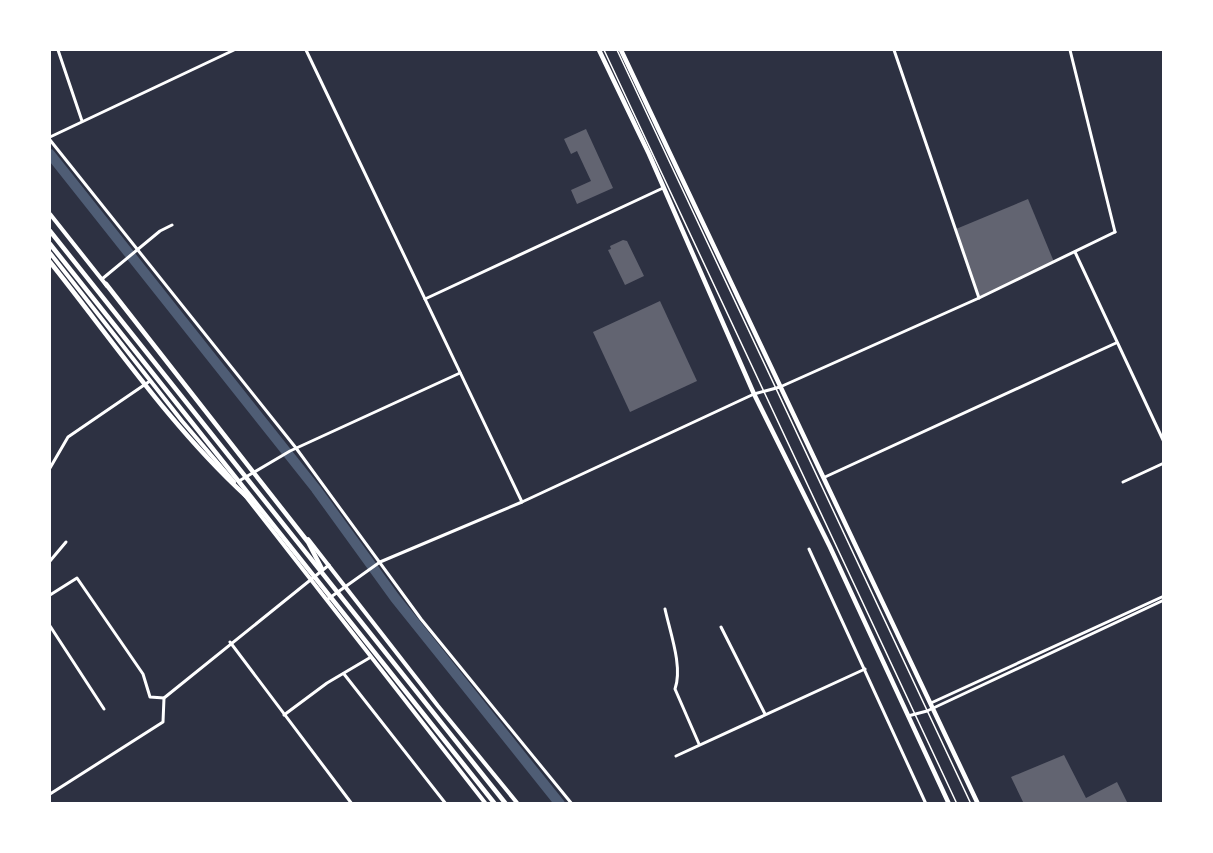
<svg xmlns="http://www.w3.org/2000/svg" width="1213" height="853" font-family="'PT Sans Narrow',sans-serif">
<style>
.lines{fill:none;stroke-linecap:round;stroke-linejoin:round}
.river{stroke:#4f5d75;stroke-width:10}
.building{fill:#626471}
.service{stroke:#fff;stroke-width:1.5}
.minor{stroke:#fff;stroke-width:3}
.tertiary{stroke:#fff;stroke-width:3}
.secondary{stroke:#fff;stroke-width:4}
.primary{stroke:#fff;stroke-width:4.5}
.trunk{stroke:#fff;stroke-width:4.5}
</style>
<rect width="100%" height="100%" fill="#2d3142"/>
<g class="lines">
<polyline class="river" points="50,154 316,489 395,598 560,804"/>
</g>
<g class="building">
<polygon points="586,129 613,188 577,204 571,190 591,181 577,151 571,154 564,139"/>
<polygon points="1028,199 1054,262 979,298 956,229"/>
<polygon points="623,240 627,241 644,276 625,285 608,250 611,249 610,246"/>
<polygon points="660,301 697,381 630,412 593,332"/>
<polygon points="1064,755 1086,798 1117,782 1128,804 1024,804 1011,777"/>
</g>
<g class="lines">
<g class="service">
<polyline points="604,50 957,804"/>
<polyline points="617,50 971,804"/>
</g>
<g class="minor">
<polyline points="58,50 82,121"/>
<polyline points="306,50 522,502"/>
<polyline points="894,50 979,298"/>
<polyline points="50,140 296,448 421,619 572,804"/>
<polyline points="1075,252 1164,442"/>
<polyline points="102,279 160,231 172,225"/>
<polyline points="425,299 663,188"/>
<polyline points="50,468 68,437 150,381"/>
<polyline points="825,477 1116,343"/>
<polyline points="239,481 290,451 460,373"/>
<polyline points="1123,482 1164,463"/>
<polyline points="809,549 926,804"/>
<polyline points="50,561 66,542"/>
<polyline points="50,595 77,578 143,674 150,697 164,698"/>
<polyline points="328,599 380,562 522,502 754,394 780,387 979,298 1115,232"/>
<path d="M665,609C670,632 683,667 675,689L699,744"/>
<polyline points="50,626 104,709"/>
<polyline points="721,627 765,714"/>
<polyline points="230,642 352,804"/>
<polyline points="344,674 446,804"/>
<polyline points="284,715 327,683 371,657"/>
<polyline points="676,756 865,669"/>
<polyline points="50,794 163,722 164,698 329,565"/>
</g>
<g class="tertiary">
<polyline points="1070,50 1115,232"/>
<polyline points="50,137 234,50"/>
<polyline points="931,703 1164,596"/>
<polyline points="908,716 927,711 1164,600"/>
</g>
<g class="secondary">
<polyline points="50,214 107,286"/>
<polyline points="50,253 182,421 234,482"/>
<polyline points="244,494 486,804"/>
<polyline points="308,539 438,706 518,804"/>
</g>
<g class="primary">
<polyline points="599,50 649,154 754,394 830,547 949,804"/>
<polyline points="621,50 978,804"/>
</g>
<g class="trunk">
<polyline points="50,231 506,804"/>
<polyline points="50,244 495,804"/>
<path d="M50,262C113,341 171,427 246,496"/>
<polyline points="106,284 308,542 322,569"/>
</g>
</g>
<rect width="1213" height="853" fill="none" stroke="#ffffff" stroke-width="102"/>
</svg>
